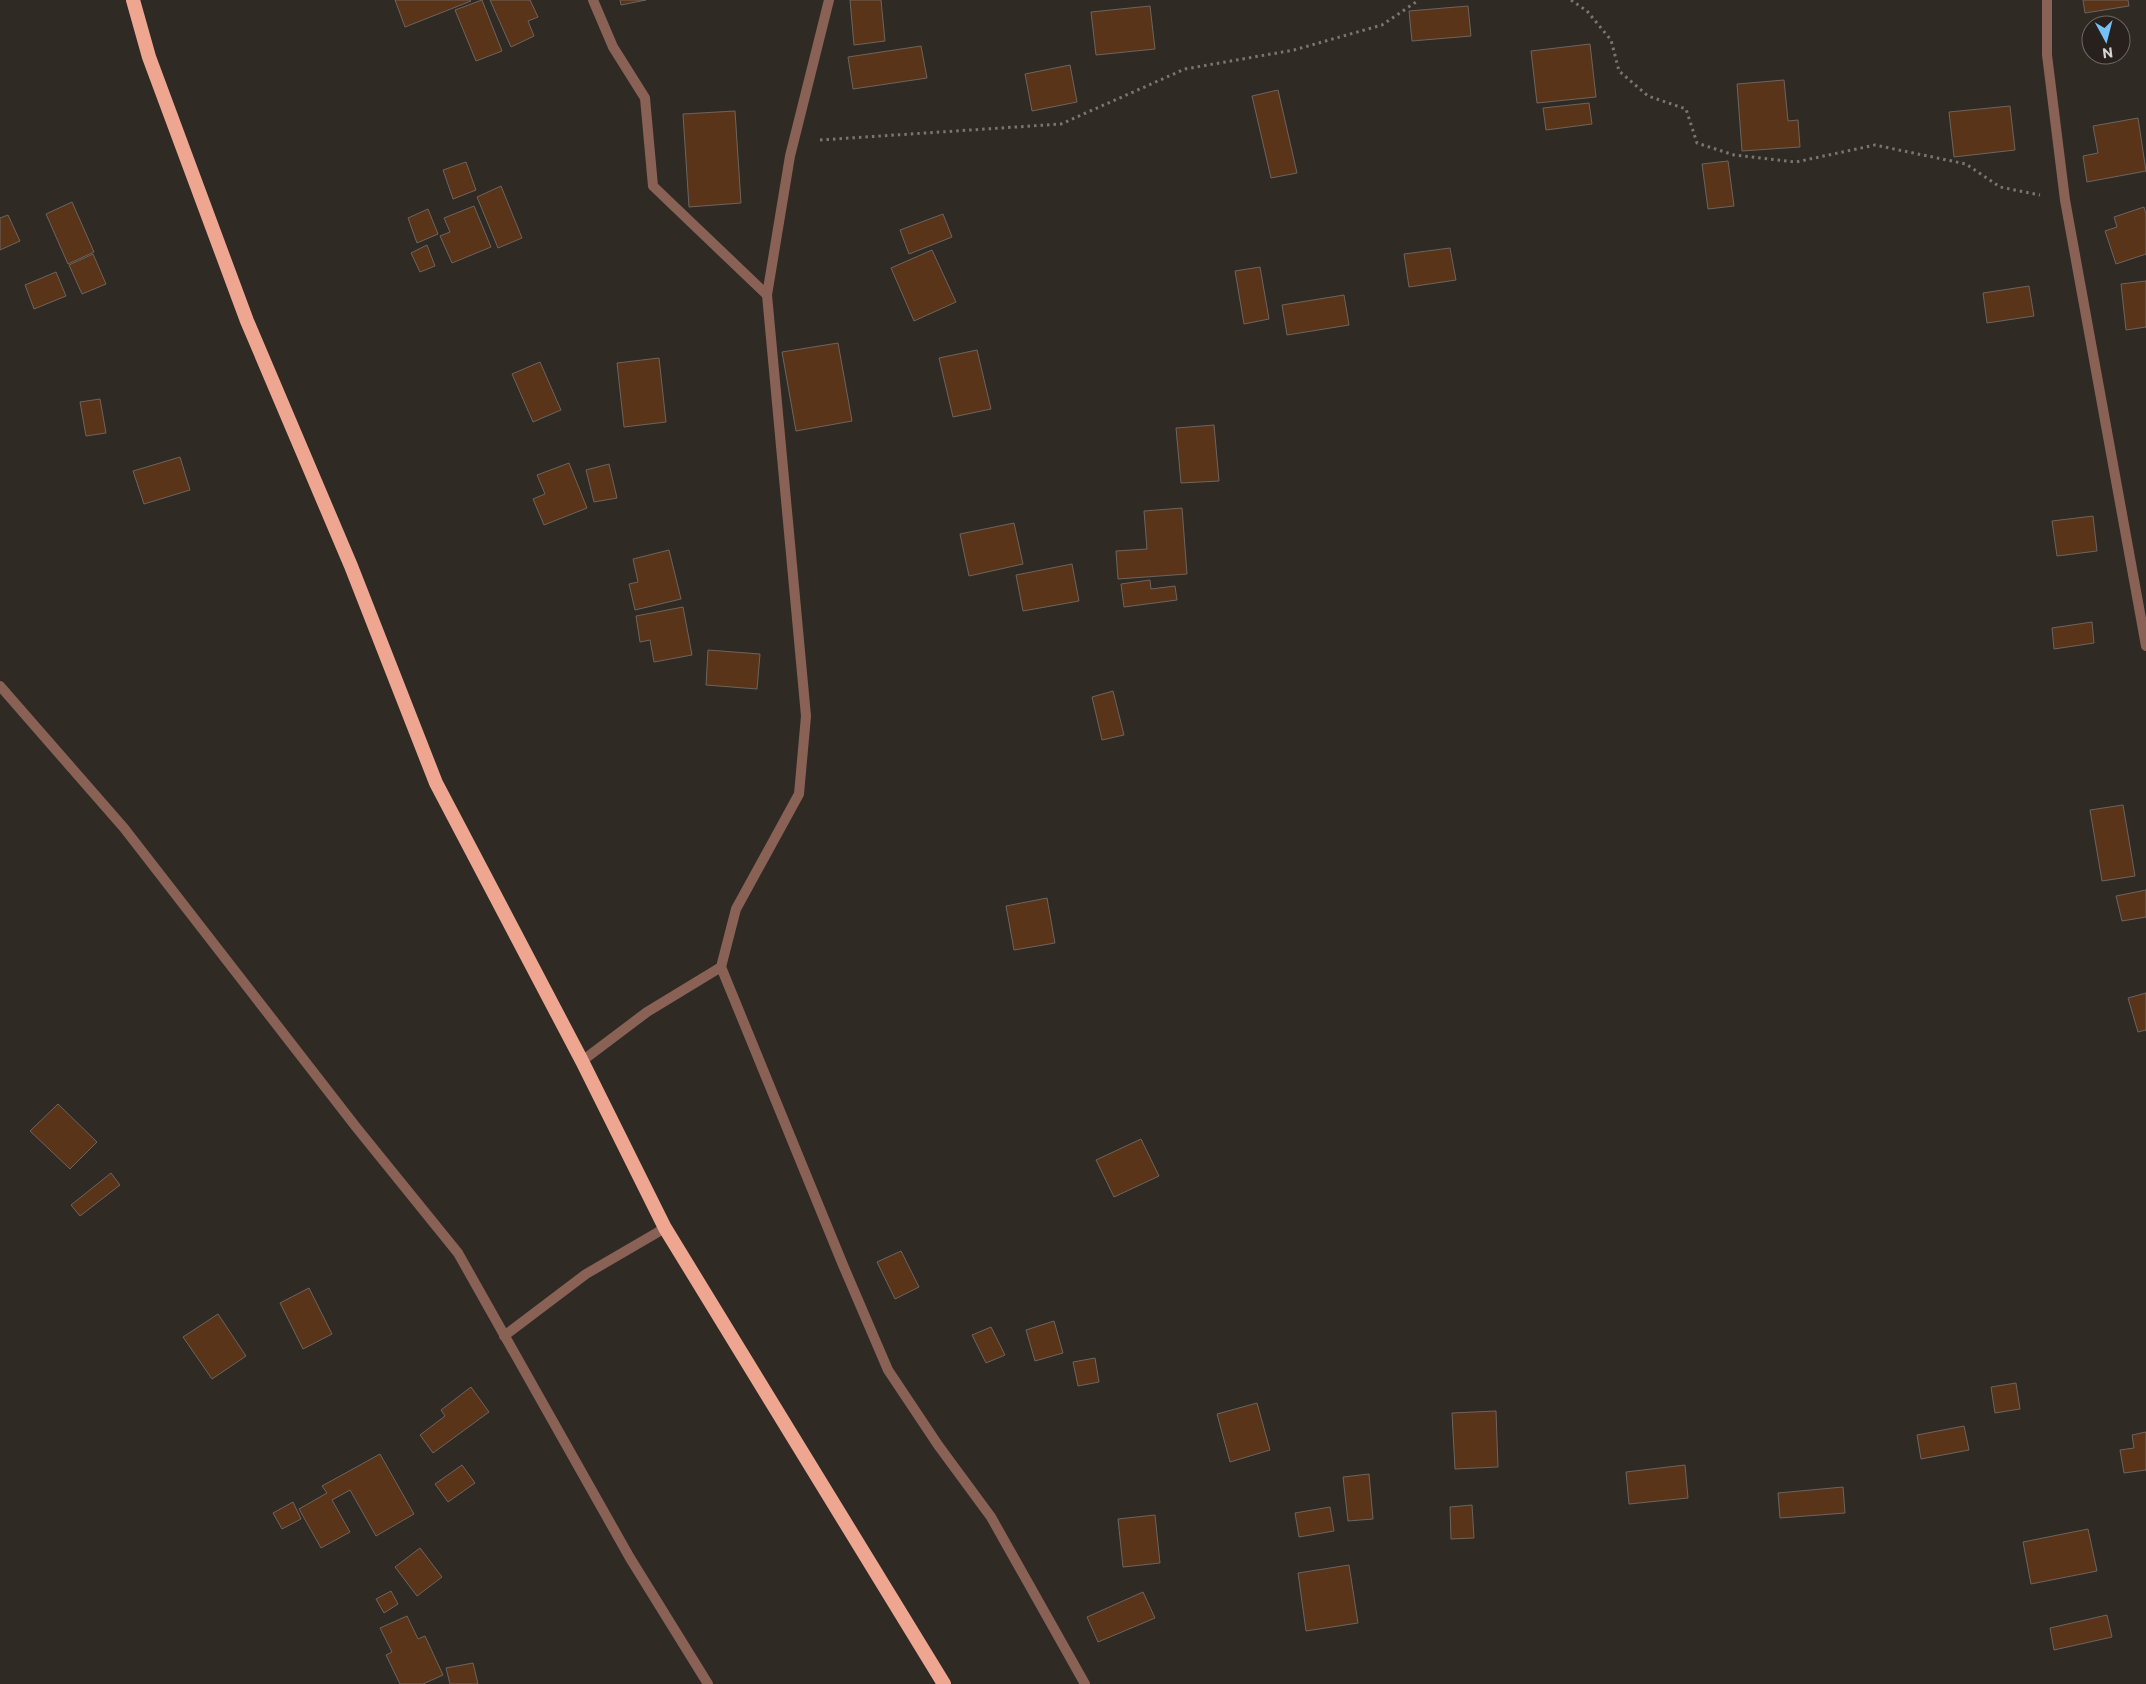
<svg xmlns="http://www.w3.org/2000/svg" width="2146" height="1684" font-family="Commissioner,sans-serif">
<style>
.building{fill:#5a3419;stroke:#6c645f}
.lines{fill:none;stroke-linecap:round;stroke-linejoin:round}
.path{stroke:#7a7571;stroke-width:3;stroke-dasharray:2.5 4;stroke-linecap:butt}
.minor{stroke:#8a6155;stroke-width:10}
.trunk{stroke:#eea691;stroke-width:14}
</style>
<rect width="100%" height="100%" fill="#302a25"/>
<g class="building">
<polygon points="395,0 470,0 471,1 405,27"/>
<polygon points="482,0 502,51 476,61 455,10"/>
<polygon points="490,0 530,0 538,17 528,21 534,36 511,47"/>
<polygon points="620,0 646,0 621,5"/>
<polygon points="850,0 881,0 885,41 854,45"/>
<polygon points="2083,0 2128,0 2129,6 2085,13"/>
<polygon points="1150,6 1155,49 1096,55 1091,12"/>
<polygon points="1468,6 1471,36 1412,41 1409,11"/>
<polygon points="1590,44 1596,97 1537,103 1531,51"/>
<polygon points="921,46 927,78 853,89 848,57"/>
<polygon points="1070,65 1077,102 1032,111 1025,74"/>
<polygon points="1784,80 1788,121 1798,120 1800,147 1742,151 1737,84"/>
<polygon points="1278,90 1297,173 1271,178 1252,96"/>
<polygon points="1589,103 1592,124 1546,130 1543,108"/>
<polygon points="2010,106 2015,150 1954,157 1949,112"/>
<polygon points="735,111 741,203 689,207 683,114"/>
<polygon points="2138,118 2146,171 2087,182 2083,156 2098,153 2093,126"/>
<polygon points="1728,161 1734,206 1708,209 1702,164"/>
<polygon points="466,162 476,190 453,199 443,170"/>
<polygon points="501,186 522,238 498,248 477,197"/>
<polygon points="72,202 94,252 68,264 46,214"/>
<polygon points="474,206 491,247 452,263 440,236 450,232 444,218"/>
<polygon points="2144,207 2146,214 2146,254 2116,264 2105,231 2117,227 2114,217"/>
<polygon points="428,209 438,234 417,243 408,218"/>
<polygon points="943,214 952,237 909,254 900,230"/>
<polygon points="8,215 20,241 0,250 0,218"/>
<polygon points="427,245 435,266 420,272 411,253"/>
<polygon points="1450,248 1456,280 1409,287 1404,254"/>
<polygon points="932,250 956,302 914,321 891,268"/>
<polygon points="93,254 106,284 82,294 69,265"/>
<polygon points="1260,267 1269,319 1244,324 1235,271"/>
<polygon points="56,272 66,296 34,309 25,285"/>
<polygon points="2146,281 2146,327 2126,330 2121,284"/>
<polygon points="2029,286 2034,316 1987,323 1983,293"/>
<polygon points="1344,295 1349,325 1287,335 1282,305"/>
<polygon points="838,343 852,421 796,431 782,352"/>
<polygon points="977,350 991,409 953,417 939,358"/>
<polygon points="659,358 666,422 624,427 617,363"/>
<polygon points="540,362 561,410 533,422 512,374"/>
<polygon points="100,399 106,433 86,436 80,402"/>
<polygon points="1214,425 1219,481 1181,483 1176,428"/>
<polygon points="180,457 190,490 144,504 133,471"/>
<polygon points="569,463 587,508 544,525 533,499 545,494 537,475"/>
<polygon points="609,464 617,498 594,502 586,470"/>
<polygon points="1182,508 1187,574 1118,579 1116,551 1147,549 1144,511"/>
<polygon points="2093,516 2097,551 2057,556 2052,521"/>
<polygon points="1014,523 1023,564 969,576 960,534"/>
<polygon points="669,550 681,599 635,610 629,584 638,582 633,559"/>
<polygon points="1072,564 1079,601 1023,611 1016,575"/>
<polygon points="1150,580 1151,589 1175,586 1177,600 1124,607 1121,584"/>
<polygon points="683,607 692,655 654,662 650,640 640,642 636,616"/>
<polygon points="2092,622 2094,643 2054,649 2052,628"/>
<polygon points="708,650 760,654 757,689 706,685"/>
<polygon points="1113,691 1124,735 1102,740 1092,697"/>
<polygon points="2123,805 2135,876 2102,881 2090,810"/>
<polygon points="2146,890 2146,917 2122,921 2116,896"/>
<polygon points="1047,898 1055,943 1014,950 1006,906"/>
<polygon points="2146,993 2146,1030 2138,1032 2128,998"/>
<polygon points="58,1104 97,1142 70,1169 30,1131"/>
<polygon points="1141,1139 1159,1176 1114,1197 1096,1160"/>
<polygon points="111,1173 120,1185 80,1216 71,1205"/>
<polygon points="901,1251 919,1287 895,1299 877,1262"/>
<polygon points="309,1288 332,1334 303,1349 280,1303"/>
<polygon points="218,1314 246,1356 212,1379 183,1337"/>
<polygon points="1054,1321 1063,1353 1035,1361 1026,1330"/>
<polygon points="991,1327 1005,1355 986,1363 972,1335"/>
<polygon points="1095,1358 1099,1382 1078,1386 1073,1362"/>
<polygon points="2016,1383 2020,1409 1995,1413 1991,1387"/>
<polygon points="471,1387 489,1412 433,1453 420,1435 445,1416 441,1410"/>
<polygon points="1257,1403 1270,1450 1230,1462 1217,1414"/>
<polygon points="1496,1411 1498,1467 1455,1469 1452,1413"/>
<polygon points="1964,1426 1969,1450 1921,1459 1917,1435"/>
<polygon points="2146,1432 2146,1470 2124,1473 2120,1450 2134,1448 2132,1435"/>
<polygon points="380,1454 414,1514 376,1536 350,1490 332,1500 350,1532 321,1548 299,1509 327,1493 322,1486"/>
<polygon points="462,1465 475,1483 448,1502 435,1484"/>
<polygon points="1685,1465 1688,1498 1629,1504 1626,1472"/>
<polygon points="1369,1474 1373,1519 1348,1521 1343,1477"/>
<polygon points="1843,1487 1845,1513 1780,1518 1778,1493"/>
<polygon points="293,1502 301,1519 282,1529 273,1513"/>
<polygon points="1472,1505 1474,1538 1451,1539 1450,1507"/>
<polygon points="1330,1507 1334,1531 1299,1537 1295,1513"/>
<polygon points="1155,1515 1160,1563 1123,1567 1118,1519"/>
<polygon points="2088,1529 2097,1571 2031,1584 2023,1542"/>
<polygon points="420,1548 442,1577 417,1596 395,1567"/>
<polygon points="1349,1565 1358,1623 1306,1631 1298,1573"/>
<polygon points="391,1591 398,1604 384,1613 376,1599"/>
<polygon points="1143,1592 1155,1618 1098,1642 1087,1617"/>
<polygon points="2107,1615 2112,1637 2054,1650 2050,1628"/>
<polygon points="407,1616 418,1639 425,1636 443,1675 423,1684 400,1684 386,1655 392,1652 380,1628"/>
<polygon points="473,1663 478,1684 450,1684 446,1668"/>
</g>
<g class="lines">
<g class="path">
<polyline points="1571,0 1587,11 1611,40 1619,71 1648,96 1686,109 1697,143 1734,155 1796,162 1875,145 1966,164 2000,187 2040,195"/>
<polyline points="820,140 1061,124 1185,69 1294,50 1382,25 1419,0"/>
</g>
<g class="minor">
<polyline points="593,0 613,47 645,98 653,186 767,295"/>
<polyline points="2047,0 2047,55 2065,200 2146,646"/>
<polyline points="0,686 124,828 356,1127 458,1253 630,1558 708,1684"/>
<polyline points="721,967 843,1265 888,1370 938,1445 991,1517 1085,1684"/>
<polyline points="582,1061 647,1012 721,967 736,909 799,794 806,716 767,295 790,156 829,0"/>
<polyline points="504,1336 586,1274 665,1228"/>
</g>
<polyline class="trunk" points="133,0 149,57 247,321 351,566 436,783 582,1061 665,1228 944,1684"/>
</g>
<g transform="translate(2106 40) rotate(173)"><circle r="24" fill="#27201c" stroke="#6e6864"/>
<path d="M0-4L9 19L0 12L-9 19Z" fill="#75c0f6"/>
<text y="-8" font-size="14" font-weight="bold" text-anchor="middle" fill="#d8d4d1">N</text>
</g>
</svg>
